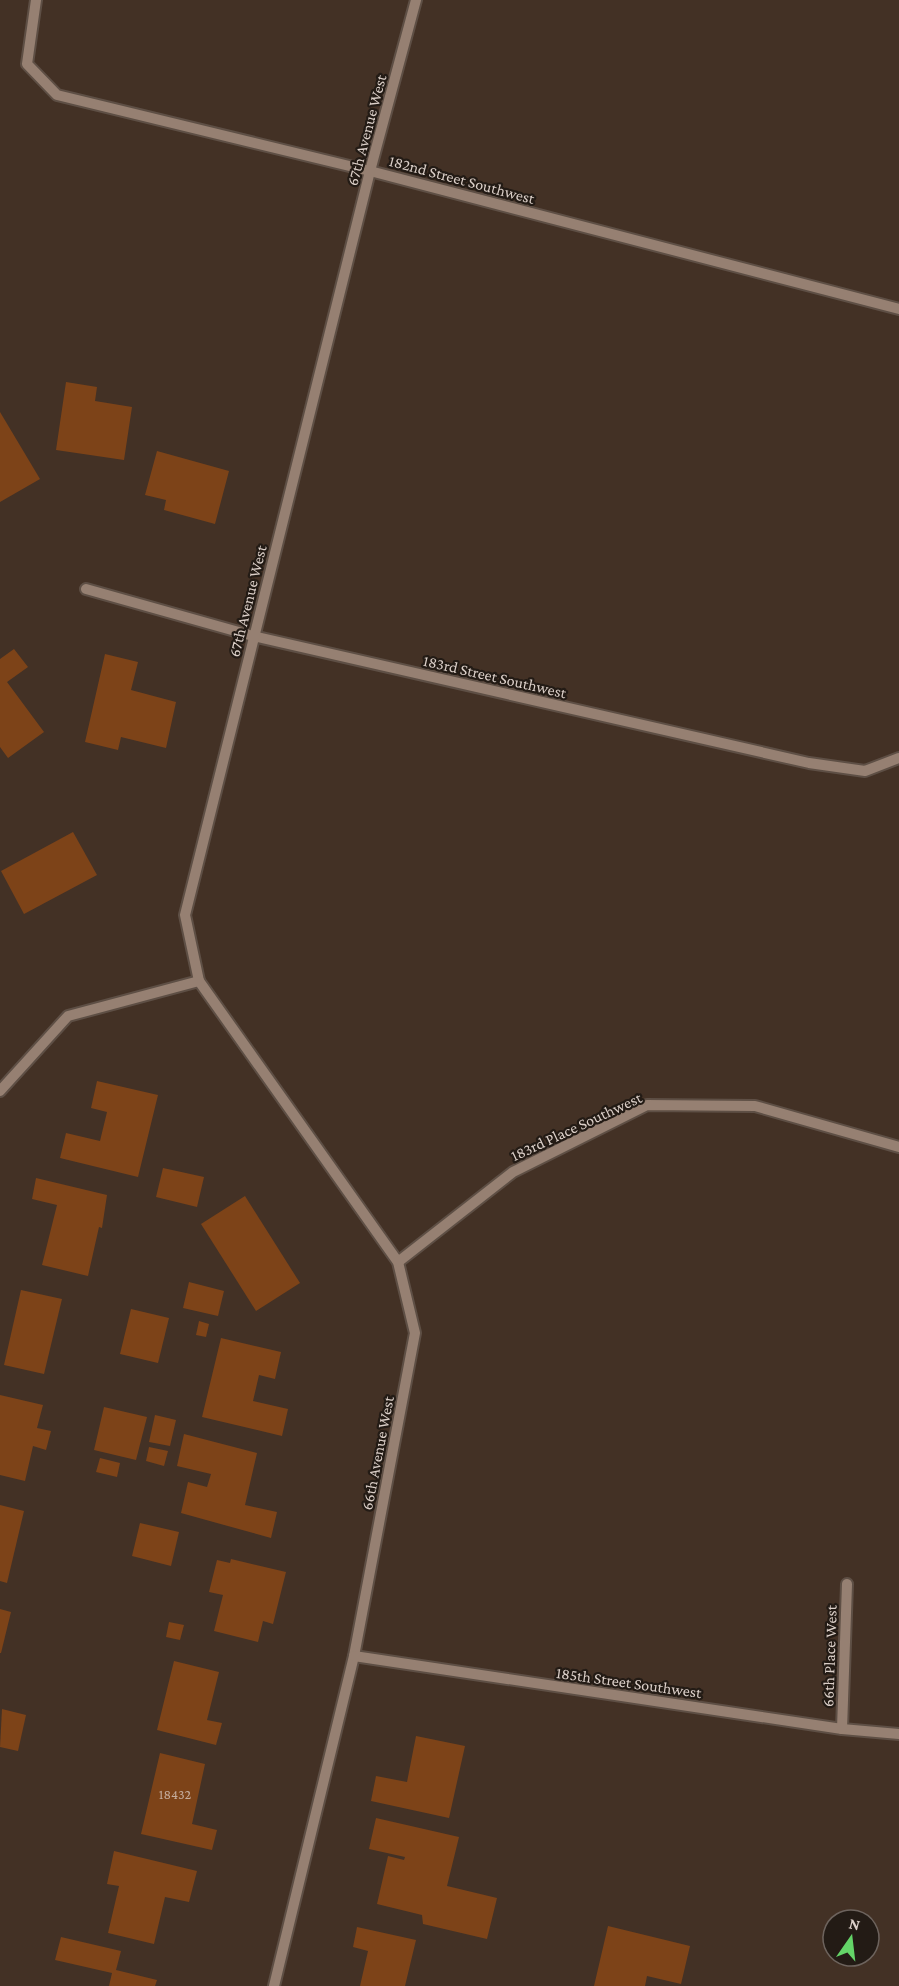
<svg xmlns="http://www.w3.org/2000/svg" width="899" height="1986" font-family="'Crimson Pro',serif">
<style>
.building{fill:#7d4318}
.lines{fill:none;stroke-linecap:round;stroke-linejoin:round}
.minor-casing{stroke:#5e4f45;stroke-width:14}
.minor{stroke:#968072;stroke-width:10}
.labels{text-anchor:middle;stroke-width:4.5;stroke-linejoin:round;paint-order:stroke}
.number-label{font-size:14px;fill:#c4ac9c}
.street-label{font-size:16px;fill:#dbcfc8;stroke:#231b15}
</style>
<rect width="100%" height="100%" fill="#433125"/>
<g class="building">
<polygon points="66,382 97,387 95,401 132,407 124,460 56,450"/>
<polygon points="0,412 40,479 0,502"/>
<polygon points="157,451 229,471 215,524 164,510 166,500 145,495"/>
<polygon points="14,649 28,667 7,682 44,732 8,758 0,747 0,659"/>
<polygon points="105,654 138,662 131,690 176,702 166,748 121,737 118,750 85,742"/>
<polygon points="73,832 97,875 24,914 1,871"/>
<polygon points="97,1081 158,1095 138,1177 60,1158 66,1133 100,1141 107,1112 91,1108"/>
<polygon points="163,1168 204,1177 197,1207 156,1197"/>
<polygon points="36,1178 107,1195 102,1228 99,1227 88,1276 42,1265 57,1205 32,1199"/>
<polygon points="245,1196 300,1283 256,1311 201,1224"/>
<polygon points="189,1282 224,1291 218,1316 183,1308"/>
<polygon points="21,1290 62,1299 44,1374 4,1365"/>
<polygon points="131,1309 169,1318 158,1363 120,1354"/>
<polygon points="199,1321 209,1324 206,1337 196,1335"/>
<polygon points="221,1338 281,1352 275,1379 259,1375 253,1401 288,1409 282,1436 202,1417"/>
<polygon points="0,1395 43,1405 37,1428 51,1431 46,1450 33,1446 25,1481 0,1475"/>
<polygon points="104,1407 147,1417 136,1460 94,1450"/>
<polygon points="155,1415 176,1420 170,1446 149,1442"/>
<polygon points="184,1434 257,1453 245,1505 277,1512 271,1538 181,1513 188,1482 207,1487 211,1474 177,1466"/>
<polygon points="149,1447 168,1451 164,1466 146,1461"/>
<polygon points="100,1458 120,1463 117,1477 96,1472"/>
<polygon points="0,1505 24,1511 7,1583 0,1581"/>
<polygon points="140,1523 179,1532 171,1566 132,1556"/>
<polygon points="231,1559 286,1572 273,1624 263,1621 258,1642 214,1631 223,1595 209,1592 217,1560 230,1563"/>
<polygon points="0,1609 11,1612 1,1653 0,1653"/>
<polygon points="169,1622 184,1625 180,1640 166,1637"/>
<polygon points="174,1661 219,1672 207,1720 222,1723 216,1745 157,1730"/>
<polygon points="2,1709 26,1715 18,1751 0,1747"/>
<polygon points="416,1736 465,1746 449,1818 371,1801 376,1776 407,1782"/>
<polygon points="160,1753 205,1764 192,1824 217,1830 212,1850 141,1834"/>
<polygon points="376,1818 459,1837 447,1886 497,1898 487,1939 423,1924 422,1915 377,1904 388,1856 404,1860 405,1857 369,1849"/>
<polygon points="114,1851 197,1871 189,1902 165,1897 154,1944 108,1933 119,1886 107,1884"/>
<polygon points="608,1926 690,1946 681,1984 647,1976 645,1986 594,1986"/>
<polygon points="357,1927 416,1940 405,1986 360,1986 368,1951 353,1947"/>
<polygon points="61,1937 121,1951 116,1970 157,1980 155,1986 109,1986 112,1973 55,1960"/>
</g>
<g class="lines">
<defs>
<g id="minor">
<polyline points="36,0 27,64 57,95 370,171 899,309"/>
<polyline points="86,589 253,636 809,763 865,771 899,758"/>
<polyline points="199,981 398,1262 415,1333 354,1656 274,1986"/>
<polyline points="0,1091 68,1016 199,981 185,915 370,171 416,0"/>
<polyline points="398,1262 513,1172 647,1105 755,1106 899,1147"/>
<polyline points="354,1656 842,1729 899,1734"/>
<polyline points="842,1729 847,1584"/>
</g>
</defs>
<use href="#minor" class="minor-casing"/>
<use href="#minor" class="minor"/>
</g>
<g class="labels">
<g class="number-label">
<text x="175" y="1799">18432</text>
</g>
<g class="street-label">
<text transform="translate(366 130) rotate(-75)" y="6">67th Avenue West</text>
<text transform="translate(462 179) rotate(15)" y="6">182nd Street Southwest</text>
<text transform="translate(247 601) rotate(-76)" y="6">67th Avenue West</text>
<text transform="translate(495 676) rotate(13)" y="6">183rd Street Southwest</text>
<text transform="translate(576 1126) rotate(-25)" y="6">183rd Place Southwest</text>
<text transform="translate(377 1453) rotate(-79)" y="6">66th Avenue West</text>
<text transform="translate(829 1656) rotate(-88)" y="6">66th Place West</text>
<text transform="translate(629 1682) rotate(8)" y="6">185th Street Southwest</text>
</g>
</g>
<g transform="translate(851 1938) rotate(14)"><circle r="28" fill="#231b15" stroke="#6d635d" stroke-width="1.5"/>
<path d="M0-4.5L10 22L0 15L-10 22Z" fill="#64d468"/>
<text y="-9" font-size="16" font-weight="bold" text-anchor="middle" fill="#dbcfc8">N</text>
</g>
</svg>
